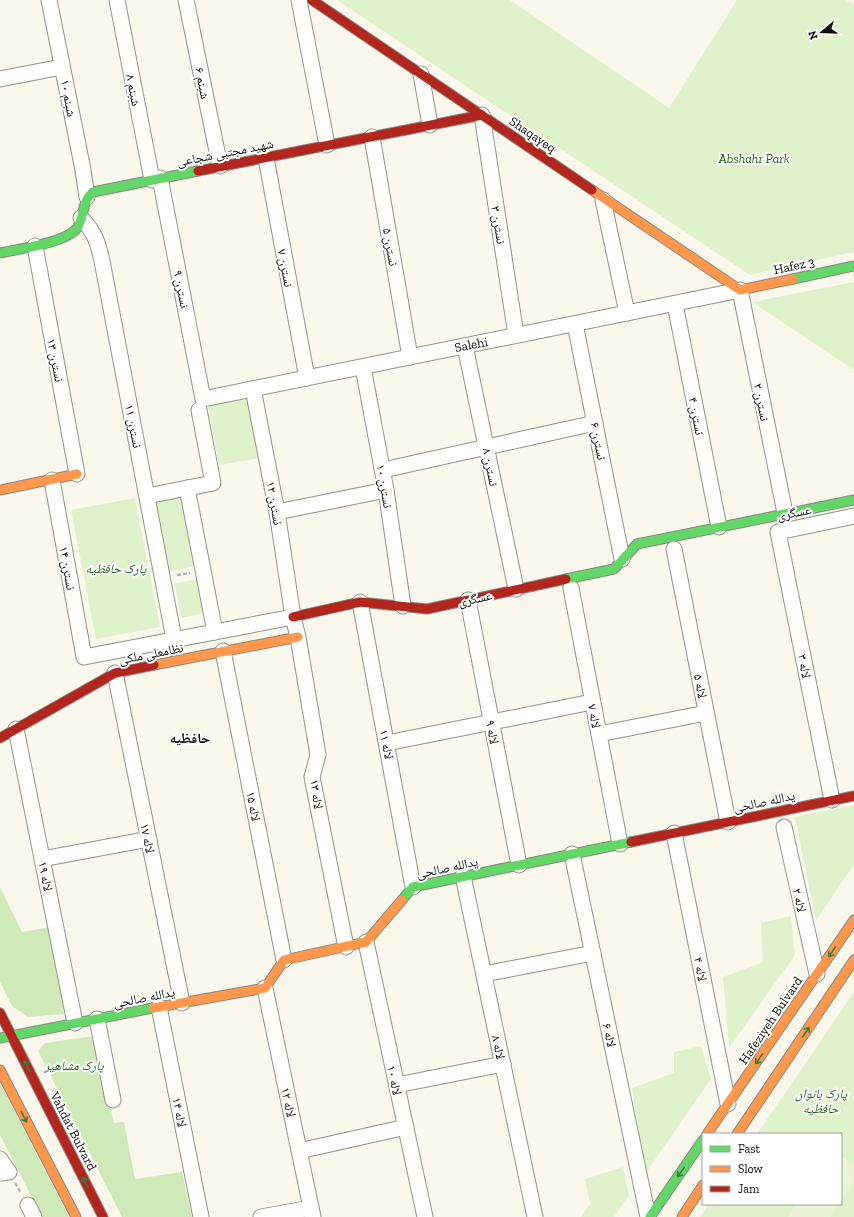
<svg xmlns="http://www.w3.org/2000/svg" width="854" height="1217" font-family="'Zilla Slab','Noto Naskh Arabic',serif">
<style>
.green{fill:#e0f2cb}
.forest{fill:#cfeab8}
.pitch{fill:#ebf5d5}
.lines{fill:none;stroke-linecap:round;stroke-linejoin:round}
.street-casing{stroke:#93928d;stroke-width:17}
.fast-casing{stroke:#898883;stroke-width:11}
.slow-casing{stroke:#898883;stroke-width:11}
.jam-casing{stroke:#898883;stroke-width:11}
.path{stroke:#b7b7b5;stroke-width:2.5;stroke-dasharray:4 2;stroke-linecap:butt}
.street{stroke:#fefefc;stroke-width:15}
.fast{stroke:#63d668;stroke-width:9}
.slow{stroke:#ff974d;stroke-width:9}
.jam{stroke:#b3261e;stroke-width:9}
.oneway{stroke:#3b7b3e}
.labels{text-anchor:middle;stroke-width:4;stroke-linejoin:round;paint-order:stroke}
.street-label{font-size:13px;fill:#0b0b0b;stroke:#fff}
.park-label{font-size:13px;font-style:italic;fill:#226716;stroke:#fff}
.neighbourhood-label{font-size:14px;font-weight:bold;fill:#0b0b0b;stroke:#fff}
</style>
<rect width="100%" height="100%" fill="#faf8ed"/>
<g class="green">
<polygon points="337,0 510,0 669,108 737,0 846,0 854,5 854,252 750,275"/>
<polygon points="854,282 854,370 752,302"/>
<polygon points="249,393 261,458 219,465 207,401"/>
<polygon points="183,496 196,566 168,572 155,502"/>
<polygon points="135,498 160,627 96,639 71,510"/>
<polygon points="198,579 205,613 181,618 175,583"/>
<polygon points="854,805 854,864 816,921 795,817"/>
<polygon points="791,916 795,955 729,1048 723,977 763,962 761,923"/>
<polygon points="854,992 854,1217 700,1217 709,1204 841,1204 841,1134 757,1134"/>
<polygon points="701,1046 711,1079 645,1174 632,1088 674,1073 674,1052"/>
<polygon points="623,1167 629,1195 614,1217 581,1217 590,1204 585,1179"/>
</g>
<g class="forest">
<polygon points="0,887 22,932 50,927 64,1014 28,1017 12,1006 0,982"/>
<polygon points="94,1036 114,1123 124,1122 135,1179 182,1172 192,1217 122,1217 38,1051 45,1043"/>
<polygon points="0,1083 69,1217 42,1217 0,1135"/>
</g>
<g class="pitch">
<polygon points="841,1156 854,1165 854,1182 841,1201"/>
<polygon points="796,1204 839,1204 830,1217 788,1217"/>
</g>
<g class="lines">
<defs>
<g id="street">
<polyline points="49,0 83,170 87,197"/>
<polyline points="117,0 152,180"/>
<polyline points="186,0 220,166"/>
<polyline points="299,0 327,145"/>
<polyline points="421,74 430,125"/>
<polyline points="0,79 62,67"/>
<polyline points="482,115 516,335"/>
<polyline points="372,137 410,357"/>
<polyline points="266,158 307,378"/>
<polyline points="160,178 203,399 740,290 785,513"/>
<polyline points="603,200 627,313"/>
<path d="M81,218C95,232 98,243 102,261L174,639"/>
<polyline points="35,246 77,474"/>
<polyline points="675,304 719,527"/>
<polyline points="575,324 622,559"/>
<polyline points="465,346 516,589"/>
<polyline points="363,367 386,490 403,606"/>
<polyline points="253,389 277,512 293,617 298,637 318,755 312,777 346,947"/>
<polyline points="383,470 595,423"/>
<polyline points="52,480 84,657 293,617"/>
<polyline points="187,488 215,632"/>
<polyline points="147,496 213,483 199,410"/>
<polyline points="277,512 386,490"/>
<polyline points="674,549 728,822"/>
<polyline points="571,588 620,844"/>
<polyline points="468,600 519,865"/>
<polyline points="360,602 413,887"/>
<polyline points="223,651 284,960"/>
<polyline points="115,673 182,1003"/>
<polyline points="16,729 75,1023"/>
<polyline points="599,734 706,713"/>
<polyline points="387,743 592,702"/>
<polyline points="832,800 778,532 854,516"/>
<polyline points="784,827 817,974"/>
<polyline points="674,833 728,1104"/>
<polyline points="572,854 648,1217"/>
<polyline points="42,859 149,839"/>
<polyline points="463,876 535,1217"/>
<polyline points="366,942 425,1217"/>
<polyline points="484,974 593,953"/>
<polyline points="265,988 313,1217"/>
<polyline points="159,1007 201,1217"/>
<polyline points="97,1019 113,1100"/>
<polyline points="397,1085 503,1064"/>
<polyline points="299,1151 406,1127"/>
<polyline points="0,1159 9,1172 0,1173"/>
<polyline points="28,1205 34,1217"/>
<polyline points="261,1217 311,1208"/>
</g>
<g id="fast">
<path d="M0,253C18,249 66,243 77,228C85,217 81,202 93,192L198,171"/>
<polyline points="793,279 854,266"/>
<polyline points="566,579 614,569 637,544 854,500"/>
<polyline points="402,900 413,887 631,842"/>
<polyline points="0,1038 153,1008"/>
<polyline points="650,1217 703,1140"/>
</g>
<g id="slow">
<polyline points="592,190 740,290 793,279"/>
<polyline points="0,490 77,474"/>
<polyline points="154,665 298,637"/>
<polyline points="153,1008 265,988 284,960 366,942 402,900"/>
<polyline points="0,1070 76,1217"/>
<polyline points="707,1134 854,920"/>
<polyline points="737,1134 854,960"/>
<polyline points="682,1217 703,1185"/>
</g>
<g id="jam">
<polyline points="312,0 592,190"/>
<polyline points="198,171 482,115"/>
<polyline points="293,617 360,602 427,609 566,579"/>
<polyline points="0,738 115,673 154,665"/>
<polyline points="631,842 854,796"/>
<polyline points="0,1013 103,1217"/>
</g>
</defs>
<use href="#street" class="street-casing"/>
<use href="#fast" class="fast-casing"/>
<use href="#slow" class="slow-casing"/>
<use href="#jam" class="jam-casing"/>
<g class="path">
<polyline points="177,575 190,573"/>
<polyline points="15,1183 21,1193"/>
</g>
<use href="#street" class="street"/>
<use href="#fast" class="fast"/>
<use href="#slow" class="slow"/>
<use href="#jam" class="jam"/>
</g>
<defs><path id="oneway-shaft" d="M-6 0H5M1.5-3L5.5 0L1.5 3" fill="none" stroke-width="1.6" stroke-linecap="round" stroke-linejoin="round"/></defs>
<g class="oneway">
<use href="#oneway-shaft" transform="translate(832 952) rotate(124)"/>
<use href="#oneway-shaft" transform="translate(806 1032) rotate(-56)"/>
<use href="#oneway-shaft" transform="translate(759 1059) rotate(124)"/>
<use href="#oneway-shaft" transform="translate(27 1066) rotate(-117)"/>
<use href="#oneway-shaft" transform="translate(24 1117) rotate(63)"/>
<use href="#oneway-shaft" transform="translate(681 1172) rotate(125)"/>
<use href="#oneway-shaft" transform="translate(85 1182) rotate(-117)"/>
</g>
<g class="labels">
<g class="street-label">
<text transform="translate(203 83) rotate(79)" y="5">شبنم ۶</text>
<text transform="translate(134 90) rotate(79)" y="5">شبنم ۸</text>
<text transform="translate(69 98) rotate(79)" y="5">شبنم ۱۰</text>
<text transform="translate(533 134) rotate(34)" y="5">Shaqayeq</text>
<text transform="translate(225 152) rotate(-11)" y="5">شهید مجتبی شجاعی</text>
<text transform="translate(499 225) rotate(81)" y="5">نسترن ۳</text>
<text transform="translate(391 247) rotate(80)" y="5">نسترن ۵</text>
<text transform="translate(794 265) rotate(-12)" y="5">Hafez 3</text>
<text transform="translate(286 268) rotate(79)" y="5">نسترن ۷</text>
<text transform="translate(182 289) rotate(79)" y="5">نسترن ۹</text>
<text transform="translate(471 344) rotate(-11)" y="5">Salehi</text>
<text transform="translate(56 360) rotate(79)" y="5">نسترن ۱۳</text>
<text transform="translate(762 402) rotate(79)" y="5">نسترن ۲</text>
<text transform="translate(697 416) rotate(79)" y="5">نسترن ۴</text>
<text transform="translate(134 426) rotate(79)" y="5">نسترن ۱۱</text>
<text transform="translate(599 441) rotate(79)" y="5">نسترن ۶</text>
<text transform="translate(491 467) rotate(79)" y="5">نسترن ۸</text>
<text transform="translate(385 486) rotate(80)" y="5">نسترن ۱۰</text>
<text transform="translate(275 503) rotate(80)" y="5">نسترن ۱۲</text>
<text transform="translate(794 512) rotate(-11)" y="5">عسگری</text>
<text transform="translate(68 568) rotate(80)" y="5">نسترن ۱۴</text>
<text transform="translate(475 598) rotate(-12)" y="5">عسگری</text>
<text transform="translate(151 653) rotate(-11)" y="5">نظامعلی ملکی</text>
<text transform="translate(805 666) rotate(79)" y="5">لاله ۳</text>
<text transform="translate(701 686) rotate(79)" y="5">لاله ۵</text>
<text transform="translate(595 716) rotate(79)" y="5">لاله ۷</text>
<text transform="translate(493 732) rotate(79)" y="5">لاله ۹</text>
<text transform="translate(387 744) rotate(79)" y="5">لاله ۱۱</text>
<text transform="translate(317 794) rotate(81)" y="5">لاله ۱۳</text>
<text transform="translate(764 801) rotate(-12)" y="5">یدالله صالحی</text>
<text transform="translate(254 806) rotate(79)" y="5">لاله ۱۵</text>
<text transform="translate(148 838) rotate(79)" y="5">لاله ۱۷</text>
<text transform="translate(447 867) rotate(-12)" y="5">یدالله صالحی</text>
<text transform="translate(46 876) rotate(79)" y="5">لاله ۱۹</text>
<text transform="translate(800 900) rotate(77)" y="5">لاله ۲</text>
<text transform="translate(701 969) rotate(79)" y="5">لاله ۴</text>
<text transform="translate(144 997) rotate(-11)" y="5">یدالله صالحی</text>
<text transform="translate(770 1020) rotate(-56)" y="5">Hafeziyeh Bulvard</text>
<text transform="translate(610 1035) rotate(78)" y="5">لاله ۶</text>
<text transform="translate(499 1047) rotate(78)" y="5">لاله ۸</text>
<text transform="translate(395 1080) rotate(78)" y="5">لاله ۱۰</text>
<text transform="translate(289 1102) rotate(78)" y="5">لاله ۱۲</text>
<text transform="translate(180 1112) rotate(79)" y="5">لاله ۱۴</text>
<text transform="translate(74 1131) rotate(63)" y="5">Vahdat Bulvard</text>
</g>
<g class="park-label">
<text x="754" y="163">Abshahr Park</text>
<text x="116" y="573">پارک حافظیه</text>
<text x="74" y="1070">پارک مشاهیر</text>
<text x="821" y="1098">پارک بانوان<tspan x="821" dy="15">حافظیه</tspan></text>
</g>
<g class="neighbourhood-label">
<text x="190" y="743">حافظیه</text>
</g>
</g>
<rect x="702" y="1133" width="140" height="72" fill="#ffffff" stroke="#9d9d9d"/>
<rect x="710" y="1146" width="20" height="6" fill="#63d668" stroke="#9d9d9d"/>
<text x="738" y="1153" font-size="12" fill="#0b0b0b">Fast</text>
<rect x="710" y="1166" width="20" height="6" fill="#ff974d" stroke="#9d9d9d"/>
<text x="738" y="1173" font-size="12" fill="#0b0b0b">Slow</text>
<rect x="710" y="1186" width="20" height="6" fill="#b3261e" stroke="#9d9d9d"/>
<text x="738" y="1193" font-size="12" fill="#0b0b0b">Jam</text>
<g transform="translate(822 32) rotate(251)" stroke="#ffffff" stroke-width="3" paint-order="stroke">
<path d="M0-3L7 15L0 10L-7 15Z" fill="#0b0b0b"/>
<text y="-6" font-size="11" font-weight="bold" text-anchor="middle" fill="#0b0b0b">N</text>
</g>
</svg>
